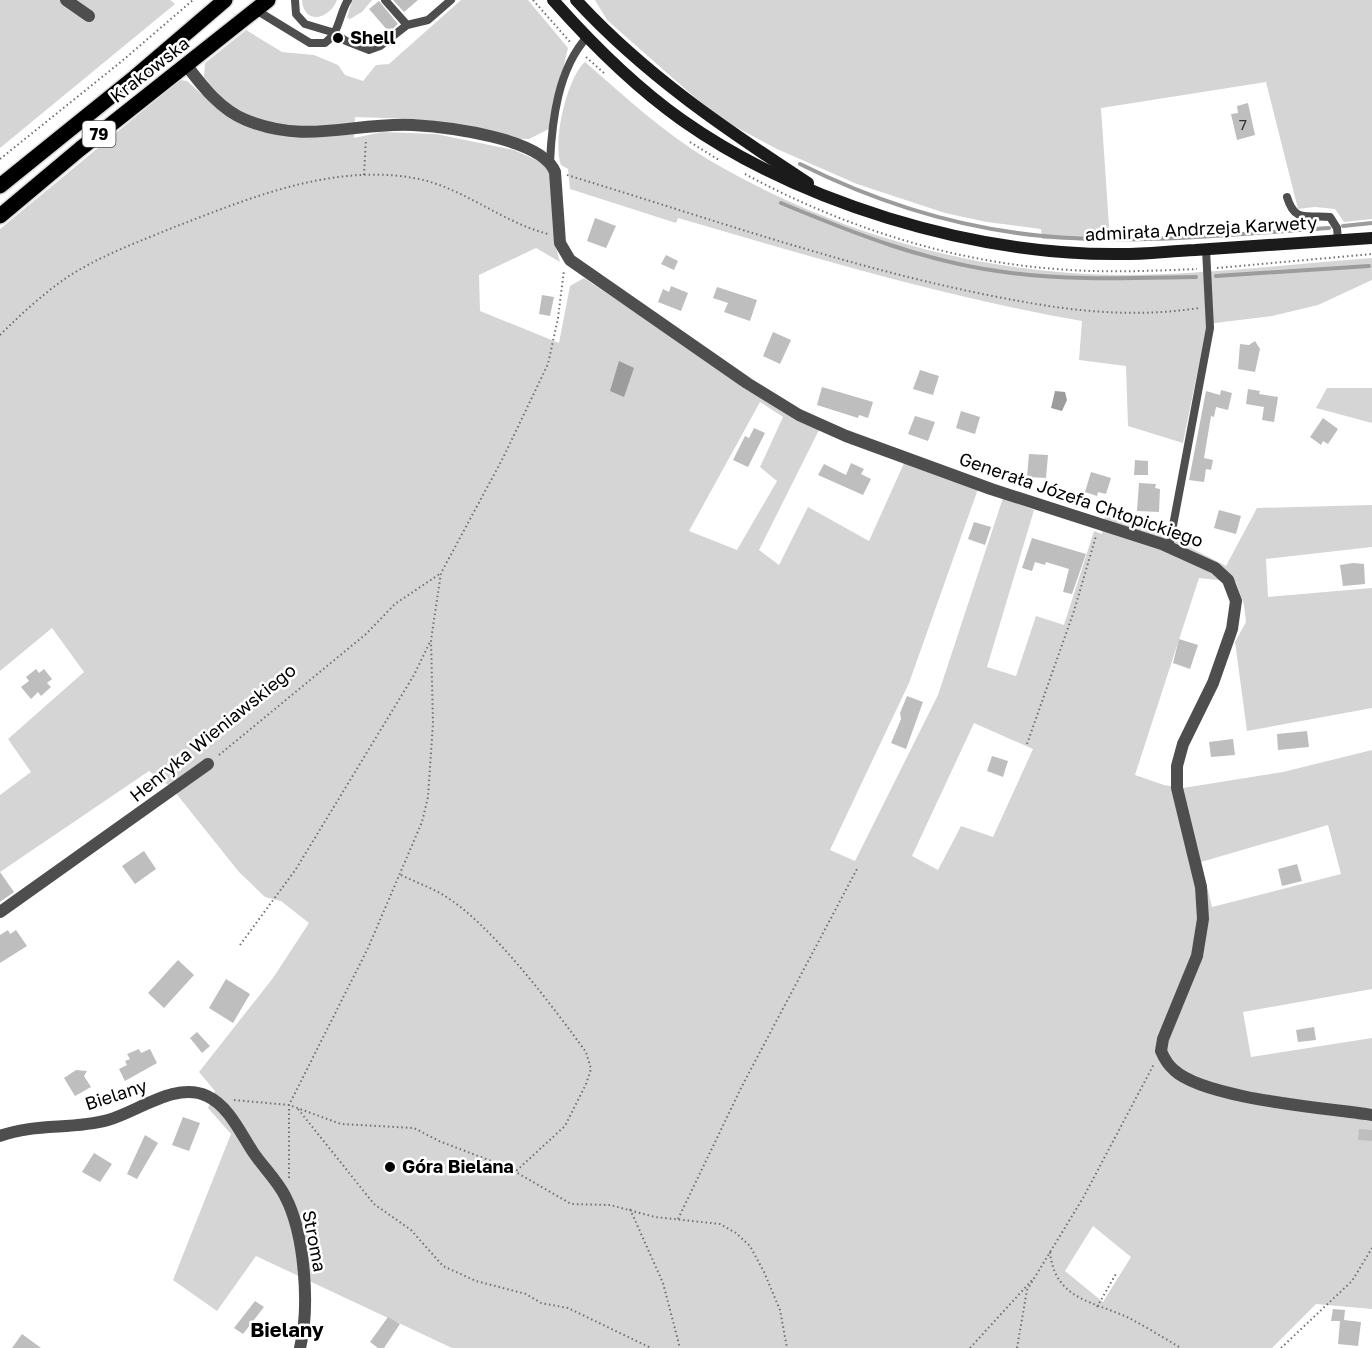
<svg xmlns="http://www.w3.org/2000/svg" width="1372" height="1348" font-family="'Golos Text',sans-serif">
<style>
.green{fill:#d5d5d5;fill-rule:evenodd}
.water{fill:#9c9c9c}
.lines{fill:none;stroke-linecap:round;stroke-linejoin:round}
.stream{stroke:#9c9c9c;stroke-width:4}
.building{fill:#bebebe}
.primary-casing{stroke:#dbdbdb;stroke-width:18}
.path{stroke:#707070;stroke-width:2;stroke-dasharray:1.5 3;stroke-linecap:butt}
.lane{stroke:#4e4e4e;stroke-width:8}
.street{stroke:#4e4e4e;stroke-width:12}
.secondary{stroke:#1b1b1b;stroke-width:12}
.primary{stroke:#000;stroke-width:15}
.poi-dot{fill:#000;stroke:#fff;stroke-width:2}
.labels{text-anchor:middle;stroke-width:5;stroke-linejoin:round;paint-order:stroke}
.number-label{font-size:15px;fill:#303030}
.shield{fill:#fff;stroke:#4c4c4c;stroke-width:1.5}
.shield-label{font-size:16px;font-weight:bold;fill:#000}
.poi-label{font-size:18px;font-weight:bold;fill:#000;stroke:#fff;text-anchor:start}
.street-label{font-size:18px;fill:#000;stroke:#fff}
.neighbourhood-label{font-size:20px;font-weight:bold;fill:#000;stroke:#fff}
</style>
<rect width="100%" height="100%" fill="#fff"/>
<g class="green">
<polygon points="0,0 170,0 175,4 0,148"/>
<path d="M302,0H337C330,19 304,26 302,0Z"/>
<polygon points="352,0 372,0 362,12 350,19 347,18"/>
<path d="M461,0H528L568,48L549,129L529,139H513L456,124L415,119L355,117L354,138L382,132L436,134L514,150L543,163L551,175L555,244L560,262L536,248L479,275L480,311L559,343L570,286L584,278L796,420L819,430L759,550L779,565L808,507L869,541L905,461L978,489L909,683L830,850L855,861L938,695L1003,498L1034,510L987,667L1016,676L1036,616L1064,625L1094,531L1102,534L1105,515L1164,534L1226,566L1257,508L1372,505V547L1266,559L1268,597L1372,588V708L1247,731L1235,642L1246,622L1244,605L1236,582L1199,578L1135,775L1164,785L1183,788L1283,772L1372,750V989L1243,1012L1251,1057L1372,1038V1309L1316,1304L1272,1348H452L256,1256L217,1311L173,1280L231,1134L208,1108L215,1091L199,1072L273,978L309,923L281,901L265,897L239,872L171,787L149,771L0,872V795L31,772L8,739L84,672L52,628L0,671V229L180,80L187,81L217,108L225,102L204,77L205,63L246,30L282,52L314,55L338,65L345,75L363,81L376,65L389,64ZM760,402L783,417L760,467L777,481L737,550L689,531ZM974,723L1033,749L993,837L961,826L938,870L912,856ZM1328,825L1341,874L1212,907L1201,862ZM1093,1226L1131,1257L1103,1302L1065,1271Z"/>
<polygon points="595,0 1372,0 1372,219 1344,222 1335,209 1315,207 1298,209 1266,82 1101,108 1110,241 1042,239 1041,229 987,222 945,213 857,184 777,149 726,122 692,95 607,20"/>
<path d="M585,62C624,96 664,133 709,160C833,233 980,275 1124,275C1206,275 1289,264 1372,258V280L1318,305L1272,316L1207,324L1183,443L1128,426L1126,366L1079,360L1082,321C944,297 812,257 678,218L676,223L570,189L568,169L561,165C552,143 567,77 585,62Z"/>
<polygon points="1327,388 1372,388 1372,423 1316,408"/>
</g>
<g class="water">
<polygon points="619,361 634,368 624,397 610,391"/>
<polygon points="1055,391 1065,392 1067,400 1062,411 1051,408"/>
</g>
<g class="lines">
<g class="stream">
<path d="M800,164C876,202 958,228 1043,236C1138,245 1234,234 1329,228"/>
<path d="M781,203C853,233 926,262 1004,272C1067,281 1132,278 1196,277"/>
<polyline points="1343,226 1372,223"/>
<polyline points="1216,276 1369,266"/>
</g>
</g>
<g class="building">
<polygon points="393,0 418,0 404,12"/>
<polygon points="379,1 398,24 389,32 369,9"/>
<polygon points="1248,103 1255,135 1237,140 1231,114 1238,113 1237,106"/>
<polygon points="595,218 616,226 606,248 587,241"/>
<polygon points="666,255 678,261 674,270 661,264"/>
<polygon points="671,286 688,293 681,311 658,302 663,289 669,292"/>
<polygon points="717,287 757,300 750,321 724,312 728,303 713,298"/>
<polygon points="542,295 554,297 550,316 539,314"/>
<polygon points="773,332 791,340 780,364 763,356"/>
<polygon points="1255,341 1260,349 1255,372 1238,369 1240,344 1249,345"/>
<polygon points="920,370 939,376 933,395 913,389"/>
<polygon points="822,387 873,402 868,418 859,415 858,418 817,405"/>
<polygon points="1248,389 1260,391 1259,394 1278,397 1274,422 1262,420 1264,407 1246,404"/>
<polygon points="1221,390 1232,393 1228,410 1216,407 1214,417 1211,416 1204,458 1213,460 1211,470 1206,469 1204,482 1189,480 1206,391 1220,395"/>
<polygon points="961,411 980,417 975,434 956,428"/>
<polygon points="915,416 935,422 928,441 908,434"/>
<polygon points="1323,418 1338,429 1328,444 1323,441 1321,445 1310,437"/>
<polygon points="754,428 765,433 748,467 733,460 745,436 749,438"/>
<polygon points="1029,454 1048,455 1046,478 1027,477"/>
<polygon points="1135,460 1148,461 1148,475 1134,475"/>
<polygon points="851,463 864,469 861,474 871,479 863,495 818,475 824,464 846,475"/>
<polygon points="1091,472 1111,478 1106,494 1098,492 1097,496 1085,492"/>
<polygon points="1139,483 1156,484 1155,488 1160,489 1159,512 1137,511"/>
<polygon points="1219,510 1241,516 1236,534 1214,528"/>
<polygon points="974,522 991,527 985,545 968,539"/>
<polygon points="1032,538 1086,554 1072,594 1063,592 1069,569 1046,562 1045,565 1035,562 1032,571 1022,568"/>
<polygon points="1353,563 1364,564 1365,584 1343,586 1340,565"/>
<polygon points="1179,639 1198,645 1190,669 1173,663"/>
<polygon points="36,669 39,673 44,669 52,679 47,683 51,687 41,696 38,692 31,699 21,687 29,681 26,677"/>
<polygon points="907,696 923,702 906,749 891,743 901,719 900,713"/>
<polygon points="1307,731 1309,747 1278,750 1277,734"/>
<polygon points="1233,739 1235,755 1211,757 1209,742"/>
<polygon points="992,756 1008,761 1003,777 987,771"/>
<polygon points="144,851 156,869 135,884 122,866"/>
<polygon points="1297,864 1302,881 1282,886 1278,869"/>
<polygon points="0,872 14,892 0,902"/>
<polygon points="8,930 10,934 16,930 27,946 0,963 0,935"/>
<polygon points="178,960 194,975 164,1008 148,993"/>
<polygon points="226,979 250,994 233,1023 209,1008"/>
<polygon points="1314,1027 1316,1040 1298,1042 1296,1030"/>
<polygon points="197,1032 210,1046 202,1053 190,1038"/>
<polygon points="139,1049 141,1053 150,1049 157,1063 125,1081 119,1069 127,1065 125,1061 130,1059 127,1054"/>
<polygon points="76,1070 87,1071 84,1076 91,1087 75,1096 64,1078"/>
<polygon points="183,1117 200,1123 189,1151 172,1145"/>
<polygon points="1359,1129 1372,1130 1372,1141 1358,1140"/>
<polygon points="145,1135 158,1143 137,1179 127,1174"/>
<polygon points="94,1153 112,1164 100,1182 82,1172"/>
<polygon points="255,1301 264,1307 243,1334 234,1328"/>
<polygon points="1333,1309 1345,1310 1344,1320 1361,1322 1358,1346 1338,1344 1340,1321 1331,1321"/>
<polygon points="388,1317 400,1324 384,1348 378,1348 370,1342"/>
<polygon points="22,1334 41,1348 12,1348"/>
</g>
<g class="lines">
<defs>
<g id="primary">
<polyline points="0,186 135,77 225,0"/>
<polyline points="0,216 80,149 268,0"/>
</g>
</defs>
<use href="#primary" class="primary-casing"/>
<g class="path">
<polyline points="533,0 571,43"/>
<polyline points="586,57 604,73"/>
<polyline points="690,142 719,160"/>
<polyline points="0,159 122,61 193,0"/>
<path d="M745,174C839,225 948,261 1056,269C1103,273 1150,271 1197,269"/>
<polyline points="364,175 366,139"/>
<path d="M567,175C702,216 835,263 973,292C1050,308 1120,320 1199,308"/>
<polyline points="1217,268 1372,254"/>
<path d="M0,335C21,314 44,293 69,276C100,256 138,242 172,228C250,198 334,162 419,179C465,189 502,222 548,234"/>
<polyline points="1027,744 1074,611 1096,536"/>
<polyline points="219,755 366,634 395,604 441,573"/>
<path d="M401,875C415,882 430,887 443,895C490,922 553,1007 586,1052L591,1069L586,1084L565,1126L515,1172"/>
<polyline points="240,945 296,869 414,675 430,642"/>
<polyline points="234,1100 289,1105 341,1124 414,1128 439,1141 507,1167 571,1204 610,1205 655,1217 720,1224 736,1233 750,1246 764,1272 780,1310 787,1348"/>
<polyline points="298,1109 374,1204 411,1230 443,1266 476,1281 526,1294 541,1303 568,1308 651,1348"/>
<polyline points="289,1178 289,1105 368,948 422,822 428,797 433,723 431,640 441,573 503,458 548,364 558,318 564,270"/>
<polyline points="630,1209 663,1283 680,1348"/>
<polyline points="678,1219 742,1086 858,867"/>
<path d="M1050,1252C1055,1300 1093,1301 1129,1318C1146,1327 1164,1338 1181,1348"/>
<polyline points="1097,1307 1117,1272"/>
<polyline points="970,1348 1034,1278"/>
<polyline points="1017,1348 1027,1290 1083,1198 1154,1064"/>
<polyline points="1281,1348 1352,1281 1372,1248"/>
</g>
<g class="lane">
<polyline points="295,0 296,14 305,24 335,33 346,41 369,50 380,46 407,25 428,20 451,0"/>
<polyline points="385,0 407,25"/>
<path d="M256,10L310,43H325C340,32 339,14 348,0"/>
<path d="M550,162C552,120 558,69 587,37"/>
<path d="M1287,197C1295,224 1308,214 1330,217L1337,228L1338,240"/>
<polyline points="1169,547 1210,328 1206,249"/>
</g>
<g class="street">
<polyline points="66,0 89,16"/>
<path d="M187,66C203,87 221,110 246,120C307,145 353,122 413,125C447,127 542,138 555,172L560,243L570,260L747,383L799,415L846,436L991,489L1162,544L1215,568L1228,580L1236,601L1232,629L1213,683L1183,744L1177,766V788L1201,887L1203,919L1197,956L1163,1039L1161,1051C1164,1058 1168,1065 1174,1070C1205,1099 1327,1108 1372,1115"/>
<polyline points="0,912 208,764"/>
<path d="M0,1136C35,1123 72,1130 108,1120C137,1112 176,1081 207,1096C229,1106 241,1134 253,1152C263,1167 277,1180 285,1196C305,1234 310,1307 300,1348"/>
</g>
<g class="secondary">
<path d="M553,0C592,44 634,86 682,120C800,203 970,254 1114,254C1141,255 1168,251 1195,250C1254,246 1313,242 1372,238"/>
<path d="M576,0C644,74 725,129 808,183"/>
</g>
<use href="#primary" class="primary"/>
</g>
<g class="poi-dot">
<circle cx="338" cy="38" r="6"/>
<circle cx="390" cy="1167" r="6"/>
</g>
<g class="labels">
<g class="number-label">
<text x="1243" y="130">7</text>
</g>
<rect class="shield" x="82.5" y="121" width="33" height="26" rx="4.5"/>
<g class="shield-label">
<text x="99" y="140">79</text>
</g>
<g class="poi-label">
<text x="350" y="44">Shell</text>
<text x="402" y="1173">Góra Bielana</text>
</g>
<g class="street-label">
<text transform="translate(150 70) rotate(-38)" y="6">Krakowska</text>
<text transform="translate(1201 229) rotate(-3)" y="6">admirała Andrzeja Karwety</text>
<text transform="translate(1081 500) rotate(19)" y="6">Generała Józefa Chłopickiego</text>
<text transform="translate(213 733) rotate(-39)" y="6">Henryka Wieniawskiego</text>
<text transform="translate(116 1095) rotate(-18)" y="6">Bielany</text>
<text transform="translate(314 1241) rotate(79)" y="6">Stroma</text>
</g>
<g class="neighbourhood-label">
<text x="287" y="1337">Bielany</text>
</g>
</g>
</svg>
